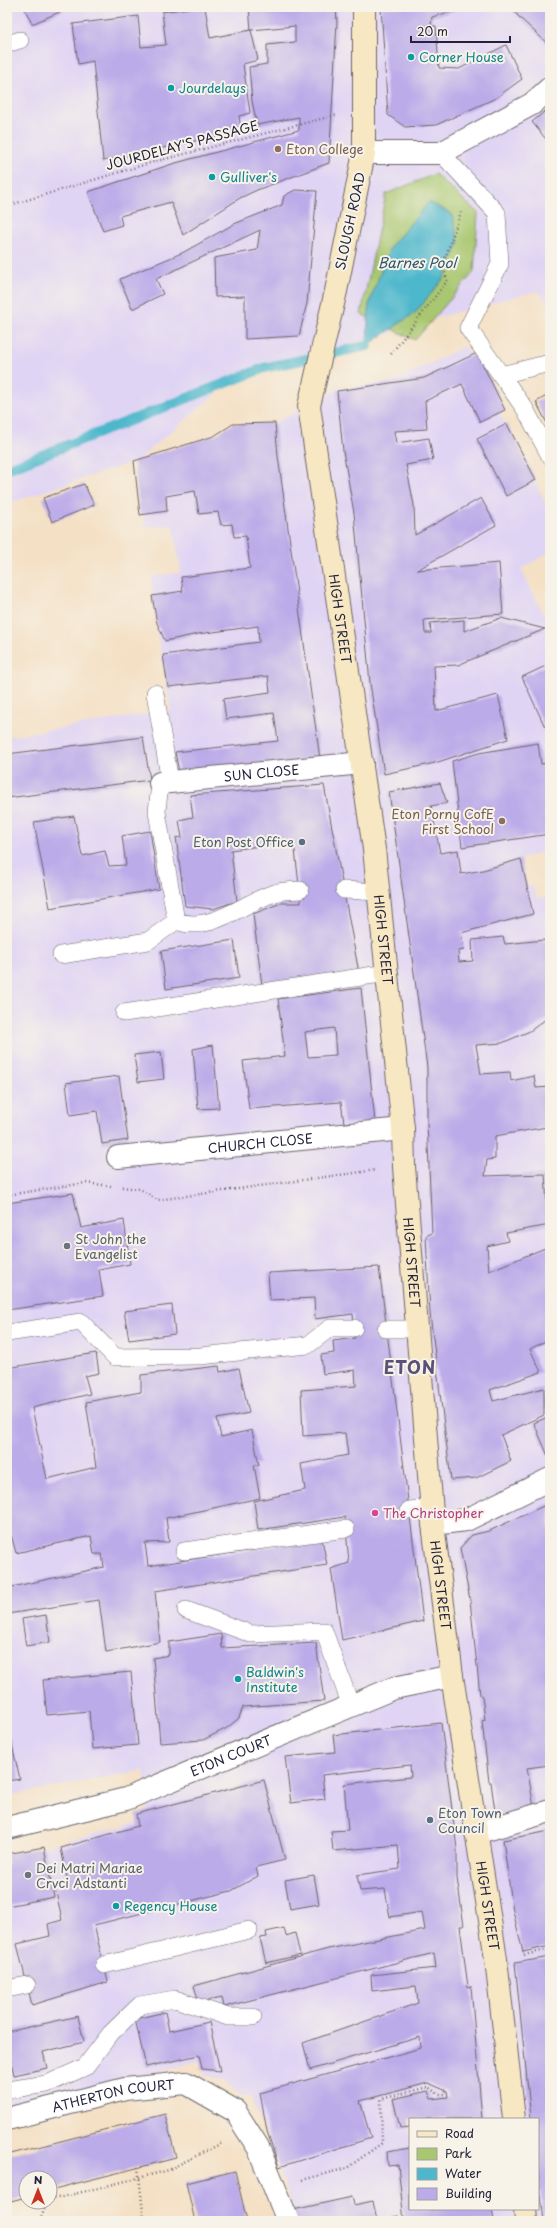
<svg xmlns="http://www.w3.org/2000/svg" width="557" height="2228" font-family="'Playpen Sans',sans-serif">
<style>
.built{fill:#e0d4f4;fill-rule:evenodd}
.green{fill:#a8c76f;stroke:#657455}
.water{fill:#4eb7cc;stroke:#386c84}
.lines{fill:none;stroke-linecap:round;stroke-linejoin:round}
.stream{stroke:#4eb7cc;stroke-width:10}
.building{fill:#bbabe9;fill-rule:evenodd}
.service-casing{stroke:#6c646b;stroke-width:18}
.minor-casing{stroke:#6c646b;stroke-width:24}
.tertiary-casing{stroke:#6c646b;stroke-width:24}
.secondary-casing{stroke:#6c646b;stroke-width:24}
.path{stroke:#6c646b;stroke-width:2.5;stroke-dasharray:1 3;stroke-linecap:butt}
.service{stroke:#fff;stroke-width:17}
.minor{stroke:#fff;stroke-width:22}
.tertiary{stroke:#fff;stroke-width:22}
.secondary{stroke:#f7e8c3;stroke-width:22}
.culture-dot{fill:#0f9aa8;stroke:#f7f3e8;stroke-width:1.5}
.education-dot{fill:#8d6e63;stroke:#f7f3e8;stroke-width:1.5}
.service-dot{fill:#5c6f8a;stroke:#f7f3e8;stroke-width:1.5}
.worship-dot{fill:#6b7280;stroke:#f7f3e8;stroke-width:1.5}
.hotel-dot{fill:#d1479c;stroke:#f7f3e8;stroke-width:1.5}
.labels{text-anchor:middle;stroke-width:4;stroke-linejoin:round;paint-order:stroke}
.culture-label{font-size:13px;fill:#0d838f;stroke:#f7f3e8;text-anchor:start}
.street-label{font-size:13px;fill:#22223b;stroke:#f7f3e8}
.education-label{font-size:13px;fill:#785e54;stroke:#f7f3e8;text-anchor:start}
.service-label{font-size:13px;fill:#4e5e75;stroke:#f7f3e8;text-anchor:end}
.worship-label{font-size:13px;fill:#5b616d;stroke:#f7f3e8;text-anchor:start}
.hotel-label{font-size:13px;fill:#b23c85;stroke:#f7f3e8;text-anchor:start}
.water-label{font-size:14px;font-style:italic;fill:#31566e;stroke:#f7f3e8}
.district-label{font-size:17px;font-weight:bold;letter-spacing:1px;fill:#585278;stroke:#f7f3e8}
</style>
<rect width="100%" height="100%" fill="#f7f3e8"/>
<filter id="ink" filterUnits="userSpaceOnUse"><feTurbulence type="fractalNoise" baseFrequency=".025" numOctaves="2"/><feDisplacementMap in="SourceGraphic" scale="8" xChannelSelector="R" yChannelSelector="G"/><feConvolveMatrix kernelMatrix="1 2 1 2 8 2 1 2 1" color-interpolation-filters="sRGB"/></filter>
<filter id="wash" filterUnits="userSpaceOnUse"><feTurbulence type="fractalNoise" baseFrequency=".012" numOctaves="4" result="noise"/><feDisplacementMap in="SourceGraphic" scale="16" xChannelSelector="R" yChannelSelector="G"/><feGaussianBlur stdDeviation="0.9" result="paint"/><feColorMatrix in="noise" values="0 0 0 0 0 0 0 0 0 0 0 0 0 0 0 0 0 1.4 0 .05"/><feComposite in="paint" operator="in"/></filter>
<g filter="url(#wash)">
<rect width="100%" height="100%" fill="#f4e0c5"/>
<g class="built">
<polygon points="7,7 550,7 550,304 537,291 454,313 230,382 136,461 7,504"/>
<path d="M465,346L550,511V552L521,569L550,627V850L507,863L510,889L532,885L538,899L549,896L550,899V2221H298L251,2095L241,2097L226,2081L206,2075L202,2060L7,2112V1856L149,1820L144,1770L7,1796V737L171,710L157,630L151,577L181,572L173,525L145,527L134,468L238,425L275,423L337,389L392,382ZM410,2119H538V2209H410Z"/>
</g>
<polygon class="green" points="435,174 478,213 474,272 415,340 361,314 386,194"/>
<polygon class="water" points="429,202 452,214 459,243 444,278 416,312 367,346 369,304 390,247"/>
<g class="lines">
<polyline class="stream" points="7,469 264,368 367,346"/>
</g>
<g id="blocks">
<g class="building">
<polygon points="24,7 63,7 64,10 32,24"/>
<polygon points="196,7 205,7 210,38 251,30 258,60 243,64 250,113 239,116 241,131 103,161 93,61 78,64 73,24 138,16 141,47 166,45 162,12"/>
<polygon points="249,7 336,7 337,22 329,163 257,190 240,198 183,235 171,202 120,216 122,225 103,231 88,192 172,164 299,130 299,117 257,125 252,101 249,67 267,64 267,45 295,42 295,26 251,30"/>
<polygon points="381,7 467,7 432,17 431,26 436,26 439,68 459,69 506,45 522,79 496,98 436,125 405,127 388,115"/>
<polygon points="511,7 550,7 550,46 518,16"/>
<polygon points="550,107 550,144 532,122"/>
<polygon points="295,190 317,191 307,303 299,336 245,339 245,296 215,297 214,258 257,250 260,230 156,279 163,294 132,309 120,279 184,252 234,224 282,205 284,196"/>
<polygon points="477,353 505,410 480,422 462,384 425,401 427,429 394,431 396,443 429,438 433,460 406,465 414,505 415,535 481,498 496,525 417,570 499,563 503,614 424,620 425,633 431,633 430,623 464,620 464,631 501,618 545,629 458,665 434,666 436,711 498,695 508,739 435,763 384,774 370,683 354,513 343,451 337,391 424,378"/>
<polygon points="550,394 550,429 536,402"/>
<polygon points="275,423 278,456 320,759 180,777 175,752 278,741 274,713 226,719 223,699 270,692 268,676 168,687 163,655 259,642 258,626 198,634 165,641 157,623 152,596 183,591 181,577 250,568 246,536 234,537 232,524 221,525 218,512 199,514 195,491 166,496 167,511 140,515 134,461 214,436 233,424"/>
<polygon points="507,424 536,480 506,496 477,439"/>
<polygon points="84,484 94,505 52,522 43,498"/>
<polygon points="550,664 550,725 545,727 522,677"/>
<polygon points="143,737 150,780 7,798 7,754"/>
<polygon points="538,743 541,764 550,763 550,796 547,797 550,834 462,847 452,761 479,753"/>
<polygon points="440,783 447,803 431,806 440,853 458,850 461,874 483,870 521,859 533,914 461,933 464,950 458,951 459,962 473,961 472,940 503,937 505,944 544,940 550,950 550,1016 530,1031 502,1043 476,1045 481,1074 510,1072 511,1081 534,1076 536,1088 550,1087 550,1106 545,1107 547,1127 495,1136 495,1159 487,1160 485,1176 545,1174 547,1205 550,1204 550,1225 506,1233 508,1241 487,1246 489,1271 550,1246 550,1339 530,1349 541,1372 490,1390 493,1401 544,1388 544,1415 501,1435 511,1461 476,1478 451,1480 430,1314 426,1236 432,1233 427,1123 427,1067 389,792"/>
<polygon points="324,785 359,973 262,985 253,914 281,903 301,903 294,841 231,850 237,901 213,909 185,906 176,837 182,838 179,820 193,817 190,795"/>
<polygon points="74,816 82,856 105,851 109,866 126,865 122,836 150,831 159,889 50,908 34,822"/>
<polygon points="234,940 239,978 166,989 161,951"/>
<path d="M361,988L375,1122L344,1123L341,1102L249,1109L243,1061L285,1056L278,999ZM334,1028L336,1055L308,1057L305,1032Z"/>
<polygon points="213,1045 219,1108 198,1109 193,1049"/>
<polygon points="161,1052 164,1079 138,1082 134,1055"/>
<polygon points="119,1076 128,1140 102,1144 97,1111 70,1115 66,1083"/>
<polygon points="73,1193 81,1228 124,1220 130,1264 99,1270 103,1296 7,1310 7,1203"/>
<polygon points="379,1267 423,1621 342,1640 331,1569 349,1563 345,1517 258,1530 254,1501 305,1490 301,1464 348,1455 345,1433 303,1436 301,1390 356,1386 355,1370 323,1374 321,1355 334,1353 333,1341 355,1338 353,1314 315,1319 314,1298 270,1300 268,1273"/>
<polygon points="172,1305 175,1334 129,1340 124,1311"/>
<polygon points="96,1353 99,1373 85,1376 90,1394 32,1408 47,1479 96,1467 86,1402 141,1392 141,1375 219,1366 220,1372 239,1368 249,1413 217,1419 221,1437 252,1430 259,1465 254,1465 260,1498 166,1518 169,1542 145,1543 148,1566 322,1539 327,1565 155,1591 160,1642 106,1652 99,1600 7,1614 7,1588 104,1567 102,1554 94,1554 91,1536 16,1553 7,1519 7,1368"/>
<polygon points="550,1416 550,1455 548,1456 534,1423"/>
<polygon points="550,1503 550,1765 527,1768 535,1813 496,1819 491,1782 489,1782 482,1721 485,1720 482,1696 480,1695 470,1600 460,1548 472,1535 489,1531"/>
<polygon points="46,1615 50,1642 26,1646 22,1619"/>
<polygon points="221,1634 222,1648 316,1643 324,1701 243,1707 239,1718 227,1728 203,1740 160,1743 153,1658 169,1655 169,1642"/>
<polygon points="131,1672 138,1745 92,1749 89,1711 47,1715 43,1680"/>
<polygon points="441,1723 457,1849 457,1878 464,1926 460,1926 468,1987 471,1986 482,2119 410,2119 410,2127 400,2128 393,2099 428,2091 431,2099 448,2097 447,2091 428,2083 360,2101 371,2138 279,2167 267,2131 260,2093 421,2048 420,2037 310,2070 303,2043 418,2003 416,1986 372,1991 371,1975 436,1968 434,1953 224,2007 222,1997 199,2002 194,1986 328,1949 425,1930 422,1912 390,1917 385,1889 360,1891 357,1875 400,1869 398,1845 333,1851 331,1831 348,1830 344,1784 411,1777 410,1765 322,1775 325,1799 291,1803 285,1757 335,1752 333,1735"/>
<polygon points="7,1737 10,1737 20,1779 7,1781"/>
<polygon points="264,1780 285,1860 256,1867 258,1876 231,1891 94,1925 108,1982 32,2005 17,1944 50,1936 48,1924 62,1920 55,1888 68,1883 61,1848 138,1826 136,1814"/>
<polygon points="550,1831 550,1946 523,1952 513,1911 503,1840"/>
<polygon points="44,1847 54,1897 7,1906 7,1854"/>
<polygon points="314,1875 319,1904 290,1909 285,1880"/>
<polygon points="284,1928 286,1936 295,1933 300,1955 266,1963 260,1938 267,1937 266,1932"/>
<polygon points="550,1957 550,2221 544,2221 538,2171 538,2119 531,2119 515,1963"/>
<polygon points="165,2012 169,2031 209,2022 220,2071 202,2069 199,2055 146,2067 135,2019"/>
<polygon points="78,2016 84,2042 43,2052 47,2068 14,2075 7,2044 7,2032"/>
<polygon points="165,2114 176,2158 50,2190 50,2178 26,2178 26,2197 7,2202 7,2155"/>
<polygon points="410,2148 410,2209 492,2209 494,2221 404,2221 398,2165 388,2166 387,2152"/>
<polygon points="235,2171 247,2221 195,2221 186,2183"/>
<polygon points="352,2197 354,2205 373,2201 377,2221 295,2221 293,2210"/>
<polygon points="398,2216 399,2221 380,2221 380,2220"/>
</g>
</g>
</g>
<g filter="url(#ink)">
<use href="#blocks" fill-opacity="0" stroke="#6c646b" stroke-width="1"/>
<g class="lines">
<defs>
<g id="service">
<polyline points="7,44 20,40"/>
<polyline points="441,153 497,213 500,264 468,328 525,409 550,456"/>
<polyline points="501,375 550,363"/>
<polyline points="155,693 170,782"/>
<path d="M160,783L157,812L176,921C212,934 243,902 275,893C283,890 292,891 300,890"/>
<polyline points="344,890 379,892"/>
<polyline points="61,955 148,941 176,921"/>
<polyline points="124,1013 387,973"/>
<polyline points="386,1329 417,1329"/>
<polyline points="7,1333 81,1322 115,1357 200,1356 308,1345 330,1328 354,1328"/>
<polyline points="409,1510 431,1508"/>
<polyline points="184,1551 346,1529"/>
<polyline points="186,1610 251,1634 324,1631 351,1706"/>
<polyline points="104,1965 249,1930"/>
<polyline points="7,1989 27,1985"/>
<polyline points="7,2090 47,2084 85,2067 111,2033 140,2005 175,1999 228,2017 253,2017"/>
</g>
<g id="minor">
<polyline points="364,153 441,153 532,104 550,88"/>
<path id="s1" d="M160,783L362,763"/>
<path id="s2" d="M118,1157L403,1129"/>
<polyline points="433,1524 466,1520 550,1479"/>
<polyline points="476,1833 550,1811"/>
<path id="s3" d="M7,2119L125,2089L186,2083L235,2111L258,2147L288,2221"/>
</g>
<g id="tertiary">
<path id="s4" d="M7,1828L126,1799L394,1688L452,1676"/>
</g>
<g id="secondary">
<path id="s5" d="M364,7V153L336,291L309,406L374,849L403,1129L404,1167L433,1524L452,1676L496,1959L514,2119"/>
<polyline points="525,2209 526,2221"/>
</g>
</defs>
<use href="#service" class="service-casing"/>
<use href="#minor" class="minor-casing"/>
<use href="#tertiary" class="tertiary-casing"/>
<use href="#secondary" class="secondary-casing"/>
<g class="path">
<polyline points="7,206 150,163 336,115"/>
<polyline points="391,354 447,281 443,264 461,212"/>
<polyline points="122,1187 140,1189 157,1200 376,1170"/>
<polyline points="7,1195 85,1183 111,1186"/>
<polyline points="524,1955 550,1949"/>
<polyline points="138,2167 144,2221"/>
<polyline points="302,2180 347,2168 382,2143 381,2099 428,2087 438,2094 447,2094"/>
<polyline points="50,2200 166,2171 222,2143"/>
<polyline points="40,2221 47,2202"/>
<polyline points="194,2221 195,2221"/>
</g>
<use href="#service" class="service"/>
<use href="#minor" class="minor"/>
<use href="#tertiary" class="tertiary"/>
<use href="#secondary" class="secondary"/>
</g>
</g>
<g class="culture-dot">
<circle cx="411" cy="57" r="4"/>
<circle cx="171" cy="88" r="4"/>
<circle cx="212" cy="177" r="4"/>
<circle cx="238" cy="1679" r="4"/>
<circle cx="116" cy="1906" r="4"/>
</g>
<g class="education-dot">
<circle cx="278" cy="149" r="4"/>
<circle cx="502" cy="821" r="4"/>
</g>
<g class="service-dot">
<circle cx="302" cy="842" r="4"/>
<circle cx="430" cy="1820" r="4"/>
</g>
<g class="worship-dot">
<circle cx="67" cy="1246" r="4"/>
<circle cx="28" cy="1875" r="4"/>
</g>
<circle class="hotel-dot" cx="375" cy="1513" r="4"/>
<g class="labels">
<g class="culture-label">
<text x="419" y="62">Corner House</text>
<text x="179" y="93">Jourdelays</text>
<text x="220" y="182">Gulliver's</text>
<text x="246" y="1677">Baldwin's<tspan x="246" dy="15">Institute</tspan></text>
<text x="124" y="1911">Regency House</text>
</g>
<g class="street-label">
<text transform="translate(182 145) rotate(-15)" y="5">JOURDELAY'S PASSAGE</text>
<text transform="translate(350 221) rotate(-78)" y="5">SLOUGH ROAD</text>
<text dy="5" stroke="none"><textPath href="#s5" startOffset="620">HIGH STREET</textPath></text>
<text dy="5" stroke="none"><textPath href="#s1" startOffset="102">SUN CLOSE</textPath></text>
<text dy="5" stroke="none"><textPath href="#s5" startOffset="944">HIGH STREET</textPath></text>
<text dy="5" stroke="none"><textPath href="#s2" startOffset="143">CHURCH CLOSE</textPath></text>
<text dy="5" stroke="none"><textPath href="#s5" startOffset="1268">HIGH STREET</textPath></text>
<text dy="5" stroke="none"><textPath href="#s5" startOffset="1592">HIGH STREET</textPath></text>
<text dy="5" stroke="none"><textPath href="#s4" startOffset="236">ETON COURT</textPath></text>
<text dy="5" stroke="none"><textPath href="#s5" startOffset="1916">HIGH STREET</textPath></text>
<text dy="5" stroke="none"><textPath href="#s3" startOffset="109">ATHERTON COURT</textPath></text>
</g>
<g class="education-label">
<text x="286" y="154">Eton College</text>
<text x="494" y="819" text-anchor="end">Eton Porny CofE<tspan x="494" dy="15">First School</tspan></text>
</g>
<g class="service-label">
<text x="294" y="847">Eton Post Office</text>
<text x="438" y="1818" text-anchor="start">Eton Town<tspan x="438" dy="15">Council</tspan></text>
</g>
<g class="worship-label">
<text x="75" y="1244">St John the<tspan x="75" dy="15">Evangelist</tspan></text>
<text x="36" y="1873">Dei Matri Mariae<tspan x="36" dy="15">Crvci Adstanti</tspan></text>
</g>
<g class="hotel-label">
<text x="383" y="1518">The Christopher</text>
</g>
<g class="water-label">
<text x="417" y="268">Barnes Pool</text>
</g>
<g class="district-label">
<text x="410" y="1374">ETON</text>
</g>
</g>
<rect width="557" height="2228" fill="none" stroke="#f7f3e8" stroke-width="24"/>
<rect x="409" y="2118" width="130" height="92" fill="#f7f3e8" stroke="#a29fa3"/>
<rect x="417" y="2131" width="20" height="6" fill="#f7e8c3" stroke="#a29fa3"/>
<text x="445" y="2138" font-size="12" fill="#22223b">Road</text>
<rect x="417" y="2148" width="20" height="12" fill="#a8c76f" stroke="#a29fa3"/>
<text x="445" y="2158" font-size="12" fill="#22223b">Park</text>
<rect x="417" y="2168" width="20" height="12" fill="#4eb7cc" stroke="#a29fa3"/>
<text x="445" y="2178" font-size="12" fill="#22223b">Water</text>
<rect x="417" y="2188" width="20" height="12" fill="#bbabe9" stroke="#a29fa3"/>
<text x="445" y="2198" font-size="12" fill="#22223b">Building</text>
<g transform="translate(38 2190)"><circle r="19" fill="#f7f3e8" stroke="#a29fa3"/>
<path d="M0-3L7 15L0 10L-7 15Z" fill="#c8321e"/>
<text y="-6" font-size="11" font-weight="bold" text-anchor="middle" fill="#22223b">N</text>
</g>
<path d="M411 36v6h99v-6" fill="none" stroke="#22223b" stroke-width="2"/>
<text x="417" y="36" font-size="12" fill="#22223b" stroke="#f7f3e8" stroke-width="3" paint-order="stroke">20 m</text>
</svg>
